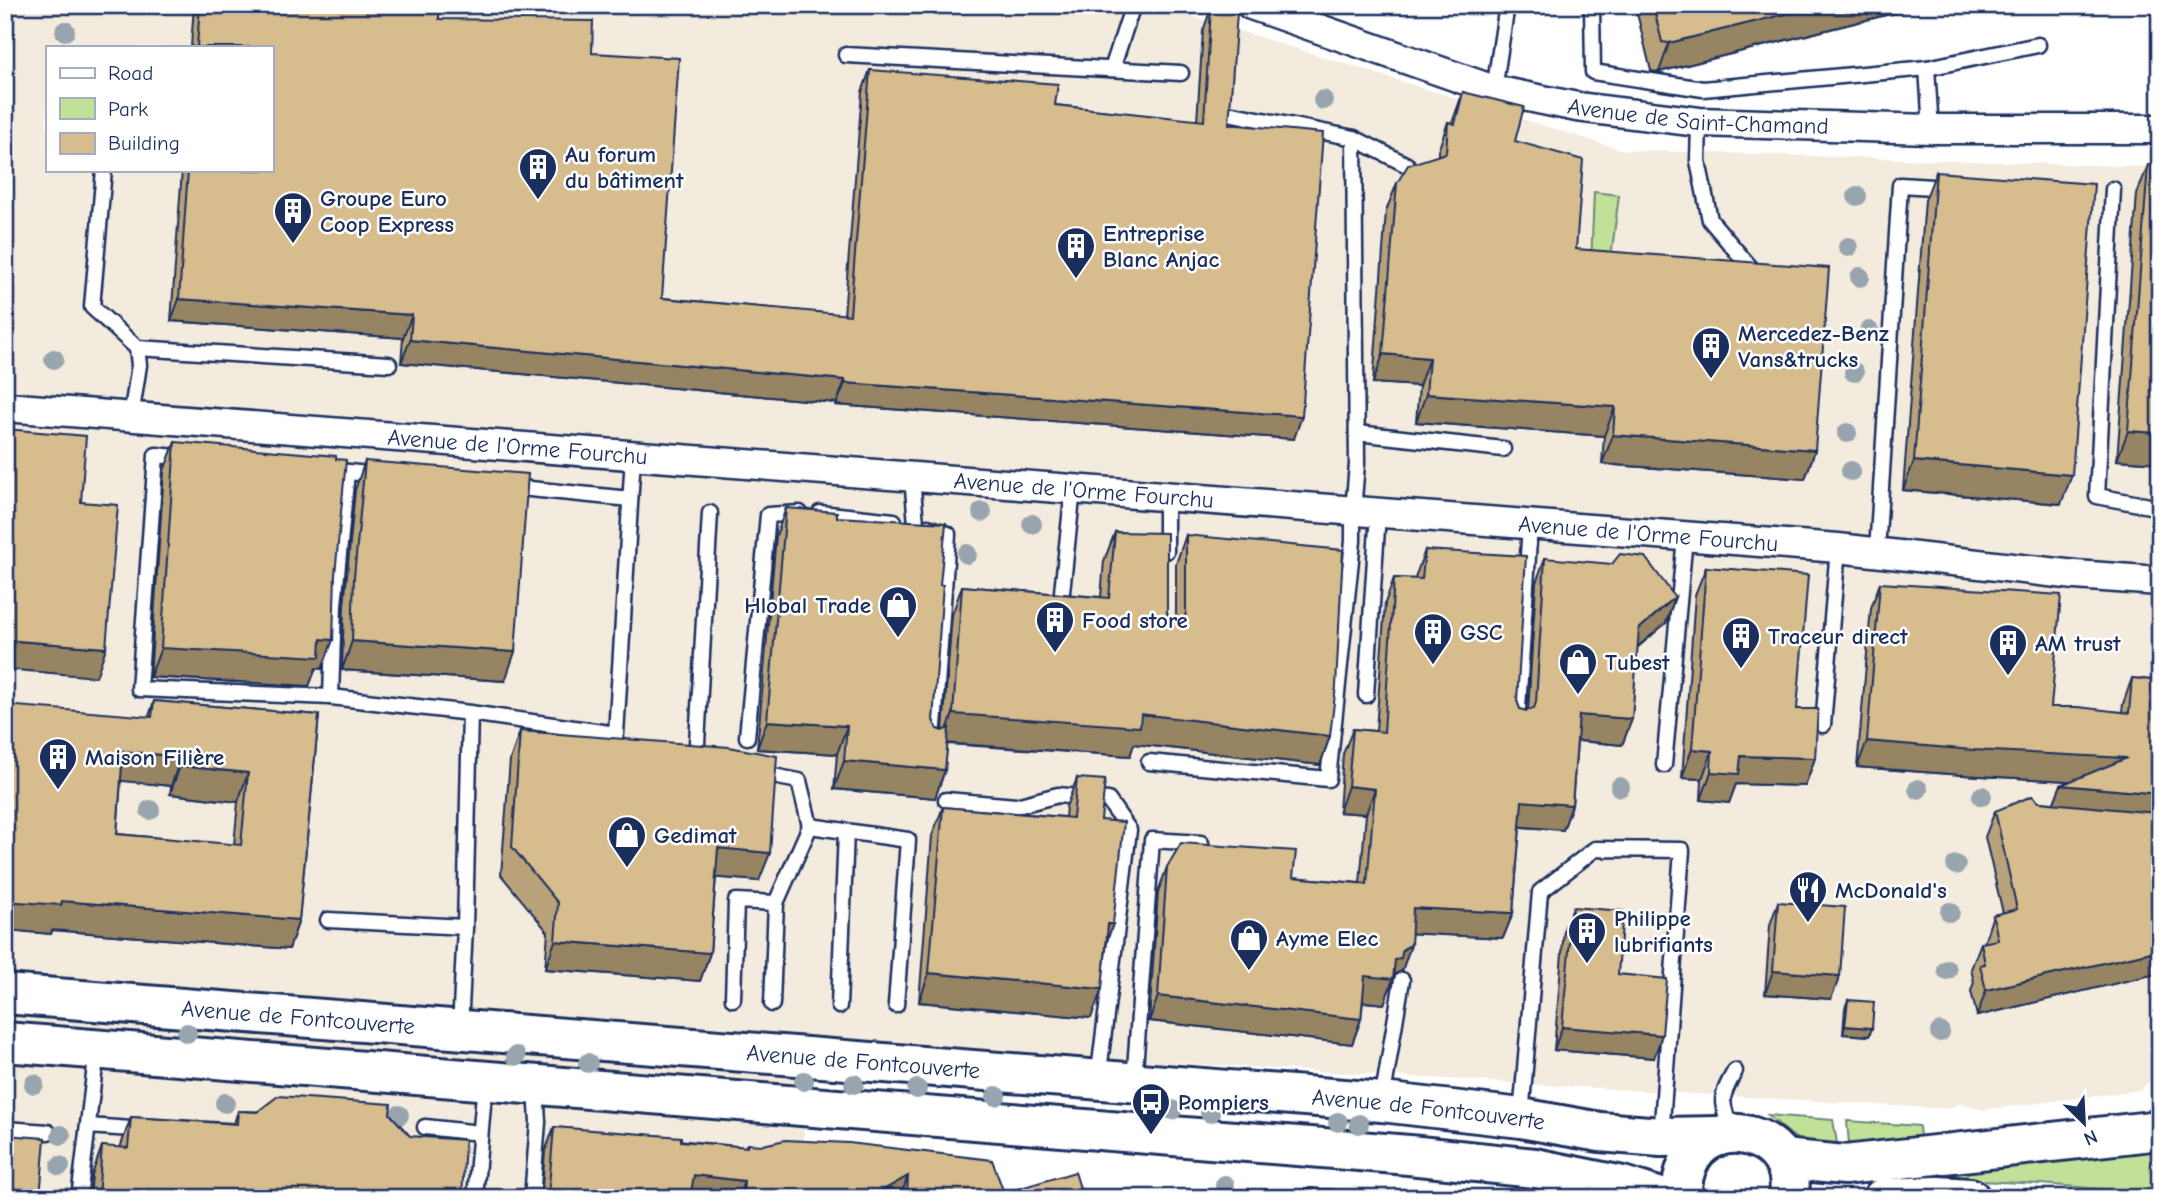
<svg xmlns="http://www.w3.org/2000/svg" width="2165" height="1203" font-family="'Comic Neue',sans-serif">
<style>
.built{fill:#f3ebdd;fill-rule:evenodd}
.green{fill:#c1e098;stroke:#6e887b;stroke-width:2}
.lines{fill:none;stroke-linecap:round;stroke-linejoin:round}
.service-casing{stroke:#1b2f5e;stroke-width:19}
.minor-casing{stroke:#1b2f5e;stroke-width:33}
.secondary-casing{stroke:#1b2f5e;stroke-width:44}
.service{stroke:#fff;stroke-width:14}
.minor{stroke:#fff;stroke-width:28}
.secondary{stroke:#fff;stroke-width:38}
.tree{fill:#98a5ae}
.wall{fill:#b9a279;stroke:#1b2f5e;stroke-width:2;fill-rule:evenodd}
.shaded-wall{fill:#968463;stroke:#1b2f5e;stroke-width:2}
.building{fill:#d7bc8d;stroke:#1b2f5e;stroke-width:2;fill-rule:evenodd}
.labels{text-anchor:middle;stroke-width:5;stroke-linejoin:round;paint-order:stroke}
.street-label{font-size:23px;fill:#1b2f5e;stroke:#fff}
.poi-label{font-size:23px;font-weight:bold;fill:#1b2f5e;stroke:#fff;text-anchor:start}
</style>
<rect width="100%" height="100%" fill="#fff"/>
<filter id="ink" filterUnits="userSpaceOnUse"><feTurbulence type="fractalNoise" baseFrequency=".0143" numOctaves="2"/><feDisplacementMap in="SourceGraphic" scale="14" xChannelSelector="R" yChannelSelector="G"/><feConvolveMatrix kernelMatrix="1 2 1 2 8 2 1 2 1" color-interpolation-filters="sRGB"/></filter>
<g filter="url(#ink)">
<path class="built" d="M5,5H1156L1622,150L2160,167V1069L2141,1090L1983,1110L1961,1103L1947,1109L814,1041L802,1152L810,1198H5ZM47,47H271V170H47Z"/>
<g class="green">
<polygon points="1594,192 1619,195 1607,289 1585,408"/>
<path d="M1768,1115L1833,1120L1837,1143C1810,1158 1787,1131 1768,1115Z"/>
<polygon points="1847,1121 1919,1126 1920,1138 1849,1144"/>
<polygon points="2160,1150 2160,1194 2041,1184 1921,1178 1921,1172 2080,1159"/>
</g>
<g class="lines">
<defs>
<g id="service">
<polyline points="1592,5 1593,72 1703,89 1927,68 1931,129"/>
<polyline points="846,55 1181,73"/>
<polyline points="1927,68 2038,45"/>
<polyline points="1112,69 1133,5"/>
<polyline points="1494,90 1507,5"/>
<polyline points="1233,114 1354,138"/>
<polyline points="1699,122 1698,161 1710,220 1755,273"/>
<polyline points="104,170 92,307 137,348 139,365 131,417"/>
<polyline points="2113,189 2097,496 2160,508"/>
<polyline points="137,348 389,364"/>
<polyline points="1357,433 1503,449"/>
<polyline points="187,458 156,455 139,689 331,697 470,713 616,734 633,456"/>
<polyline points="329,470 378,475"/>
<polyline points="912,477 916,524"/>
<polyline points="510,487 630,499"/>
<polyline points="1166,497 1166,551"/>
<polyline points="820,513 894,521"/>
<polyline points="928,527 948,534 933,740"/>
<polyline points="1877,552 1900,185 1949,188"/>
<polyline points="1062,592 1073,489"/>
<polyline points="1366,695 1378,513"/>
<polyline points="331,697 334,605 347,472"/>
<polyline points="1517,723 1530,525"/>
<polyline points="1823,725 1838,548"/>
<polyline points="747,737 768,515 800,513"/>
<polyline points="696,761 710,513"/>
<polyline points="1149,762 1328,779 1353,541 1353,511 1357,464 1354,138 1407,165"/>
<polyline points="1664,765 1685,537"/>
<polyline points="757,773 799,781 810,826 908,840 896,1005"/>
<polyline points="946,800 1016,806 1058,795 1108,800 1129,830 1098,1080"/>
<polyline points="328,920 465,927 460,1029"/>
<polyline points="465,927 470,713"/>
<polyline points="733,999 736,901 776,903"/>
<polyline points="772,1004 776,903 810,826"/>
<polyline points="839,1006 846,832"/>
<polyline points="1134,1082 1152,840 1201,843"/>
<polyline points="1382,1101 1402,980"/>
<polyline points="1521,1116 1540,892 1595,849 1682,850 1661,1137"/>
<polyline points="88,1126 146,1130"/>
<polyline points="425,1127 480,1133"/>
<polyline points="5,1129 48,1132"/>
<path d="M1732,1132C1721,1100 1718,1101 1735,1071"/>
<polyline points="79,1198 97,1050"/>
<polyline points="475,1198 485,1082"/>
<polyline points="532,1198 538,1122 536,1088"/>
</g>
<g id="minor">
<path id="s1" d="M1251,5L1494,90L1577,107L1699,122L1931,129H2160"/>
<path id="s2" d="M5,407L1838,548L2075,575L2160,581"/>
</g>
<g id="secondary">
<path id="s3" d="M5,994L1382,1102L1521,1118L1600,1132L1661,1137L1719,1136"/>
<polyline points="5,1042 1409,1155 1535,1168 1623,1186 1661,1198"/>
<polyline points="1782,1159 1845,1165 2160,1130"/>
<path d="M1683,1198C1681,1187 1683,1176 1687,1166C1711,1107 1803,1136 1788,1198"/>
<polyline points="1883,1198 1938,1196 1970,1198"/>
</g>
</defs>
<use href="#service" class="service-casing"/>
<use href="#minor" class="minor-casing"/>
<use href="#secondary" class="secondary-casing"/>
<use href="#service" class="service"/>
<use href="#minor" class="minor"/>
<use href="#secondary" class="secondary"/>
</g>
<g class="tree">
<circle cx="65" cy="31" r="10"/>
<circle cx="1323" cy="100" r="10"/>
<circle cx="1857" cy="196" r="10"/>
<circle cx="1848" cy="247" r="10"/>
<circle cx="1860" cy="277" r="10"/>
<circle cx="1869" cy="331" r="10"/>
<circle cx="54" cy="359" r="10"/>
<circle cx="1854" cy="372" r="10"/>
<circle cx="1847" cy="433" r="10"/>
<circle cx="1851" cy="471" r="10"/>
<circle cx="982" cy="512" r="10"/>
<circle cx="1032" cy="524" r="10"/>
<circle cx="967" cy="554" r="10"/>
<circle cx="1620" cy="787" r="10"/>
<circle cx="1918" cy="789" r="10"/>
<circle cx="1982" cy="796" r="10"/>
<circle cx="150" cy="810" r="10"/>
<circle cx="1956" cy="865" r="10"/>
<circle cx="1950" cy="912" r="10"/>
<circle cx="1947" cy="970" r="10"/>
<circle cx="1940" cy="1032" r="10"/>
<circle cx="187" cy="1033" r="10"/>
<circle cx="516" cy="1056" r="10"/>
<circle cx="588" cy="1063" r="10"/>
<circle cx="804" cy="1081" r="10"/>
<circle cx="34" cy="1084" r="10"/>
<circle cx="854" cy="1084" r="10"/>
<circle cx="917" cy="1089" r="10"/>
<circle cx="996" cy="1096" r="10"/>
<circle cx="225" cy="1103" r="10"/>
<circle cx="1172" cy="1110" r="10"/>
<circle cx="1210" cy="1113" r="10"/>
<circle cx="399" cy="1115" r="10"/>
<circle cx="1338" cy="1122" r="10"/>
<circle cx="1359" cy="1124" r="10"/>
<circle cx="61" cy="1135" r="10"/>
<circle cx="60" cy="1166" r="10"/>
<circle cx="1225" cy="1185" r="10"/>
</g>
<g class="wall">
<polygon points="194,5 439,5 439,19 592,53 662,298 844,315 862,92 870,70 1055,105 1197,121 1203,31 1211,8 1229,124 1294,439 836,405 837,403 401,363 403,338 171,321 182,170 271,170 271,47 191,47"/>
<polygon points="1635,5 1926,5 1659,72 1651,71"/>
<polygon points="1463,92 1515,141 1576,249 1815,450 1805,479 1602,464 1604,436 1416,422 1419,386 1373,383 1386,211 1397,183 1438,156 1438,151 1448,122 1452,123"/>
<polygon points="2148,165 2160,463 2117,460 2137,194"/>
<polygon points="1936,172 2061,504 1903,490 1925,200"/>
<polygon points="175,442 322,669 316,668 309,686 150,677 164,471"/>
<polygon points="365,461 505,681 342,670 344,606 355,490"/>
<polygon points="786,508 837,517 940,585 933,720 937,729 943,730 952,615 962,586 1101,597 1104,561 1115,532 1171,621 1176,622 1176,564 1186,535 1330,736 1320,765 1134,744 1130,756 947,744 945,770 935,798 834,789 837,754 757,749 776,536"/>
<polygon points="1425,550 1517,701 1520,709 1526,711 1528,711 1536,583 1545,558 1675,597 1666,623 1637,648 1632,719 1622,745 1577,741 1572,805 1563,830 1520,827 1513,913 1503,938 1412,933 1402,971 1395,974 1384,1004 1363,1002 1361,1019 1352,1044 1149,1021 1158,892 1167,867 1360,883 1366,814 1339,812 1343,754 1353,729 1376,731 1385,603 1394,578 1415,579 1416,575"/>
<polygon points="1706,567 1797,709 1815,758 1805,786 1736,784 1729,803 1701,800 1702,779 1682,778 1695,595"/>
<polygon points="1880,583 2051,707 2122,712 2123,704 2132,678 2160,681 2160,973 1977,1016 1971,991 1974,982 1971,969 1981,943 1984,943 1993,915 2003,913 1985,837 1995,811 2039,802 2054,803 2061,785 2069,781 1963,775 1857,767 1871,608"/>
<path d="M154,701L319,715L299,920L289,949L52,930L51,934L5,930L149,716ZM121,780L171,786L170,794L238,802L234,845L117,834Z"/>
<polygon points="520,731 759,881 716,877 710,953 700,981 545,969 548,932 501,875 510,760"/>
<polygon points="1077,778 1101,820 1091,1018 919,1002 932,836 943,807 1065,817 1066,807"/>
<polygon points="1778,902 1831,999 1765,994 1770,925"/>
<polygon points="1573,907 1618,974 1654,1058 1554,1050 1564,929"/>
<polygon points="1848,1000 1872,1028 1869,1036 1843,1034 1845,1008"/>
<polygon points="238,1111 390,1114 462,1198 90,1198 92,1175 102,1146 120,1148 131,1117 234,1123"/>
<polygon points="554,1127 745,1147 747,1144 1004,1193 1083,1198 541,1198 545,1152"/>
<polygon points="1305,1188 1468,1198 1301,1198"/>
</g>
<g class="shaded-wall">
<polygon points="1821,5 1926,5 1659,72 1669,43"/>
<polygon points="179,299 412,315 403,338 171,321"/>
<polygon points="410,340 845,380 837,403 401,363"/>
<polygon points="1383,354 1429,358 1419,386 1373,383"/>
<polygon points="845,383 1302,416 1294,439 836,405"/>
<polygon points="1426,394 1615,407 1604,436 1416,422"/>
<polygon points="2128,431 2160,433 2160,463 2117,460"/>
<polygon points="1613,435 1815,450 1805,479 1602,464"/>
<polygon points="1914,461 2072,475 2061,504 1903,490"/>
<polygon points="1675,597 1666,623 1629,654 1639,629"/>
<polygon points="321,639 333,640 322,669 316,668 309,686 150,677 161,648"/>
<polygon points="5,640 106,648 96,677 5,669"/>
<polygon points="352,641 515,652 505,681 342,670"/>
<polygon points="953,714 1141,714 1330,736 1320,765 1134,744 1130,756 942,743"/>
<polygon points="1579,715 1632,719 1622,745 1570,740"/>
<polygon points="767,721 847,726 837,754 757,749"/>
<polygon points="1867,741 2127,758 2118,784 1963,775 1857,767"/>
<polygon points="1692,749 1712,751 1702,779 1682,778"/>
<polygon points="123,751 181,757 171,786 112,780"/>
<polygon points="1741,756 1815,758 1805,786 1736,784 1729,803 1701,800 1711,772"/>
<polygon points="844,761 945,770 935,798 834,789"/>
<polygon points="180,766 248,773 238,802 170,794"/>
<polygon points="2061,785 2160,794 2160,809 2156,821 2051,810"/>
<polygon points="1348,786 1375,789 1366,814 1339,812"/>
<polygon points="1522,801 1572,805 1563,830 1513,826"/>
<polygon points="718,848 770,853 759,881 708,877"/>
<polygon points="5,901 62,901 299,920 289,949 52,930 51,934 5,930"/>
<polygon points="1413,908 1513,913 1503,938 1403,933"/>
<polygon points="1108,924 1113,924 1103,953"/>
<polygon points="555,941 710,953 700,981 545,969"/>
<polygon points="1411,945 1402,971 1395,974 1384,1004 1356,1001 1365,976 1395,960 1403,949"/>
<polygon points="2160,950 2160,973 1977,1016 1986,990"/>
<polygon points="1773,971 1840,976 1831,999 1765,994"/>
<polygon points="929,973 1102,989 1091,1018 919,1002"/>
<polygon points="1158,996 1361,1019 1352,1044 1149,1021"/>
<polygon points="1845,1026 1872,1028 1869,1036 1843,1034"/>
<polygon points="1562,1027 1662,1035 1654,1058 1554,1050"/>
<polygon points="694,1175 744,1181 738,1198 686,1198"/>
<polygon points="908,1176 900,1198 869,1198"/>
</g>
<g class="building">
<polygon points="200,5 439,5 439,19 593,21 592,53 679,58 662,298 850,315 870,70 1058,84 1055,105 1204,121 1211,8 1237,13 1229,124 1323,133 1302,416 845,383 845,380 410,340 412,315 179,299 188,170 271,170 271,47 197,47"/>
<polygon points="1653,5 1821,5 1669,43 1662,42"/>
<polygon points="1463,92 1524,107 1515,141 1583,160 1576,249 1829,268 1815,450 1613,435 1615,407 1426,394 1429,358 1383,354 1397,183 1408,165 1446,153 1448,122 1455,124"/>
<polygon points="2148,165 2160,166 2160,433 2128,431"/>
<polygon points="1936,172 2094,184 2072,475 1914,461"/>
<polygon points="5,429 86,436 81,502 118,505 106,648 5,640"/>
<polygon points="175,442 336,456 336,459 346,460 335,575 333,640 321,639 320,657 161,648"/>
<polygon points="365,461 528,474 515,652 352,641 354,577"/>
<polygon points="786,508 837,512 837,517 946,523 940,585 943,585 933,720 937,729 942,731 949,728 945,770 844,761 847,726 767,721"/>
<polygon points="1115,532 1167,533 1167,613 1171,621 1177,623 1184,618 1186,613 1186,535 1343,550 1336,686 1330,736 1141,714 1140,727 953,714 962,586 1109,598"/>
<polygon points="1425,550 1526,556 1517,701 1520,709 1526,711 1534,708 1536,702 1545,558 1612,564 1620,554 1645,557 1675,597 1639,629 1632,719 1579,715 1572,805 1522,801 1513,913 1413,908 1411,945 1403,949 1401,958 1395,960 1393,979 1365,976 1361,1019 1158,996 1167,867 1181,843 1296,851 1293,877 1367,884 1375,789 1348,786 1353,729 1384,732 1394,578 1422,579"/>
<polygon points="1706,567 1808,575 1797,709 1818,709 1815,758 1741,756 1739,774 1711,772 1712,751 1692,749"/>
<polygon points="1880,583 2061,595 2051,707 2078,707 2129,713 2132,678 2160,681 2160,794 2061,785 2127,758 1973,750 1867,741"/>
<path d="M154,701L319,715L299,920L62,901L61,905L5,901V705L152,717ZM123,751L181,757L180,766L248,773L241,845L117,834Z"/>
<polygon points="520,731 729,747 777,756 770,853 718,848 710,953 555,941 558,903 512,847"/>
<polygon points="1077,778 1105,780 1101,820 1124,822 1113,924 1108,924 1102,989 929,973 943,807 1073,818"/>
<polygon points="2032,796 2039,802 2157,813 2160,819 2160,950 1986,990 1980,965 1985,964 1981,943 1998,940 1993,915 2017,909 1995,811"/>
<polygon points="1778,902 1845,907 1840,976 1773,971"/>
<polygon points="1573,907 1623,911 1618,974 1667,979 1662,1035 1562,1027"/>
<polygon points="1848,1000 1874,1002 1872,1028 1845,1026"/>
<polygon points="278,1096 391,1104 390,1114 410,1136 465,1140 462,1198 98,1198 102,1146 128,1148 131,1117 237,1124 238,1111 257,1112"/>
<polygon points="554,1127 681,1137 681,1141 747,1147 747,1144 763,1145 785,1140 849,1143 992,1160 1004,1193 1075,1172 1083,1198 908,1198 907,1195 908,1176 869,1198 743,1198 744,1181 694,1175 690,1198 548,1198"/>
<polygon points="5,1135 45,1138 40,1198 5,1198"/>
<polygon points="1305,1188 1468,1198 1308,1198"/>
</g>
</g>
<defs>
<symbol id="building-pin" viewBox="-11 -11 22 30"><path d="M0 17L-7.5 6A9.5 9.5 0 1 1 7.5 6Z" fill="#1b2f5e" stroke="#fff"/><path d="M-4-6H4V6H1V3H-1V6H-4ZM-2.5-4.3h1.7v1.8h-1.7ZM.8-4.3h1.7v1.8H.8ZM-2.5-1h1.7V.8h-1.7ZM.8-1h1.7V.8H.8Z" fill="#fff"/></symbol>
<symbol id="shop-pin" viewBox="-11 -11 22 30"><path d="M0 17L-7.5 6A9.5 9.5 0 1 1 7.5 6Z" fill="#1b2f5e" stroke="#fff"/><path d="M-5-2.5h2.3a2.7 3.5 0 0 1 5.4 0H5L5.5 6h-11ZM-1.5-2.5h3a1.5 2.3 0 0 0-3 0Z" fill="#fff"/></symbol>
<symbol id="restaurant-pin" viewBox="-11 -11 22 30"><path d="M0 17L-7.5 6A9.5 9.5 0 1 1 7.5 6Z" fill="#1b2f5e" stroke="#fff"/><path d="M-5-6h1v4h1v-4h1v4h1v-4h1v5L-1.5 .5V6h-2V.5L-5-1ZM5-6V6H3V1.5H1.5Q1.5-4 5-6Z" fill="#fff"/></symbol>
<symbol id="bus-pin" viewBox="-11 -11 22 30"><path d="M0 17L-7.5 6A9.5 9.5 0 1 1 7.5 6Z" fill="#1b2f5e" stroke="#fff"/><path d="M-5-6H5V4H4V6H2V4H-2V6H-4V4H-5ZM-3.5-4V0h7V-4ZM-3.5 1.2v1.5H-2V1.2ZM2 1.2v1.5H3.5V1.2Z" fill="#fff"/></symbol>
</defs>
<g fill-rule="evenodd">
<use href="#building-pin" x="516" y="145" width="44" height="60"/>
<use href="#building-pin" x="271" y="189" width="44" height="60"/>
<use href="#building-pin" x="1054" y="224" width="44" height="60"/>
<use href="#building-pin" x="1689" y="324" width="44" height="60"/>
<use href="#shop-pin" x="876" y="583" width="44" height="60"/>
<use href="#building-pin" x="1033" y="598" width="44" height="60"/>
<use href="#building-pin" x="1411" y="610" width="44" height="60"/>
<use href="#building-pin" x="1719" y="614" width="44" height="60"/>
<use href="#building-pin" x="1986" y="621" width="44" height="60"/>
<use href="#shop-pin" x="1556" y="640" width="44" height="60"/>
<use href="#building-pin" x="36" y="735" width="44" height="60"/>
<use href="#shop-pin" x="605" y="813" width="44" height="60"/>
<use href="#restaurant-pin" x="1786" y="868" width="44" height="60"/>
<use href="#building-pin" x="1565" y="909" width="44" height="60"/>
<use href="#shop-pin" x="1227" y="916" width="44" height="60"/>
<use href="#bus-pin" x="1129" y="1080" width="44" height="60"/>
</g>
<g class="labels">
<g class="street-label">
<text dy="8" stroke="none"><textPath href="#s1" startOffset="464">Avenue de Saint-Chamand</textPath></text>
<text dy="8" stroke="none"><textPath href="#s2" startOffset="514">Avenue de l'Orme Fourchu</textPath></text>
<text dy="8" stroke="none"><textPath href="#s2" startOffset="1082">Avenue de l'Orme Fourchu</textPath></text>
<text dy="8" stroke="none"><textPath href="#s2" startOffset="1648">Avenue de l'Orme Fourchu</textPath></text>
<text dy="8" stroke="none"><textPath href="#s3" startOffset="294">Avenue de Fontcouverte</textPath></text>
<text dy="8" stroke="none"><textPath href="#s3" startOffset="861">Avenue de Fontcouverte</textPath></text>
<text dy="8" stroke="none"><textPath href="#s3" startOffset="1428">Avenue de Fontcouverte</textPath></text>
</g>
<g class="poi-label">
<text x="565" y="162">Au forum<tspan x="565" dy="26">du bâtiment</tspan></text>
<text x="320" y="206">Groupe Euro<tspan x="320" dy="26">Coop Express</tspan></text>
<text x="1103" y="241">Entreprise<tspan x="1103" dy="26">Blanc Anjac</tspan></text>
<text x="1738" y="341">Mercedez-Benz<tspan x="1738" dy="26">Vans&amp;trucks</tspan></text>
<text x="871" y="613" text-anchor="end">Hlobal Trade</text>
<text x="1082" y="628">Food store</text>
<text x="1460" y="640">GSC</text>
<text x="1768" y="644">Traceur direct</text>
<text x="2035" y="651">AM trust</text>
<text x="1605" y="670">Tubest</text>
<text x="85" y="765">Maison Filière</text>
<text x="654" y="843">Gedimat</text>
<text x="1835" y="898">McDonald's</text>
<text x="1614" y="926">Philippe<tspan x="1614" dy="26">lubrifiants</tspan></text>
<text x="1276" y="946">Ayme Elec</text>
<text x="1178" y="1110">Pompiers</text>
</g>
</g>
<rect width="2165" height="1203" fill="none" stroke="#fff" stroke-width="28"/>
<rect x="14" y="14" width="2137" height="1175" fill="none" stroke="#1b2f5e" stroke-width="2.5" filter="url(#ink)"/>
<rect x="46" y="46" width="228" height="126" fill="#ffffff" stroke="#a4acbf" stroke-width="2"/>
<rect x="60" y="68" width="35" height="10" fill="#ffffff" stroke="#a4acbf" stroke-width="2"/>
<text x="108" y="80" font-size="21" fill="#1b2f5e">Road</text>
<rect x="60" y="98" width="35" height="21" fill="#c1e098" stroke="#a4acbf" stroke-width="2"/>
<text x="108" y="116" font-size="21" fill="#1b2f5e">Park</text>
<rect x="60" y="133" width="35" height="21" fill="#d7bc8d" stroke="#a4acbf" stroke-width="2"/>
<text x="108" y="150" font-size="21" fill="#1b2f5e">Building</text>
<g transform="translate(2084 1123) rotate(156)" stroke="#ffffff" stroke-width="5" paint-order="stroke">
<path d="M0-5L12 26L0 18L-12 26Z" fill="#1b2f5e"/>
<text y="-10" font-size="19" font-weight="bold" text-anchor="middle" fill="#1b2f5e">N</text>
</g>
</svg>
